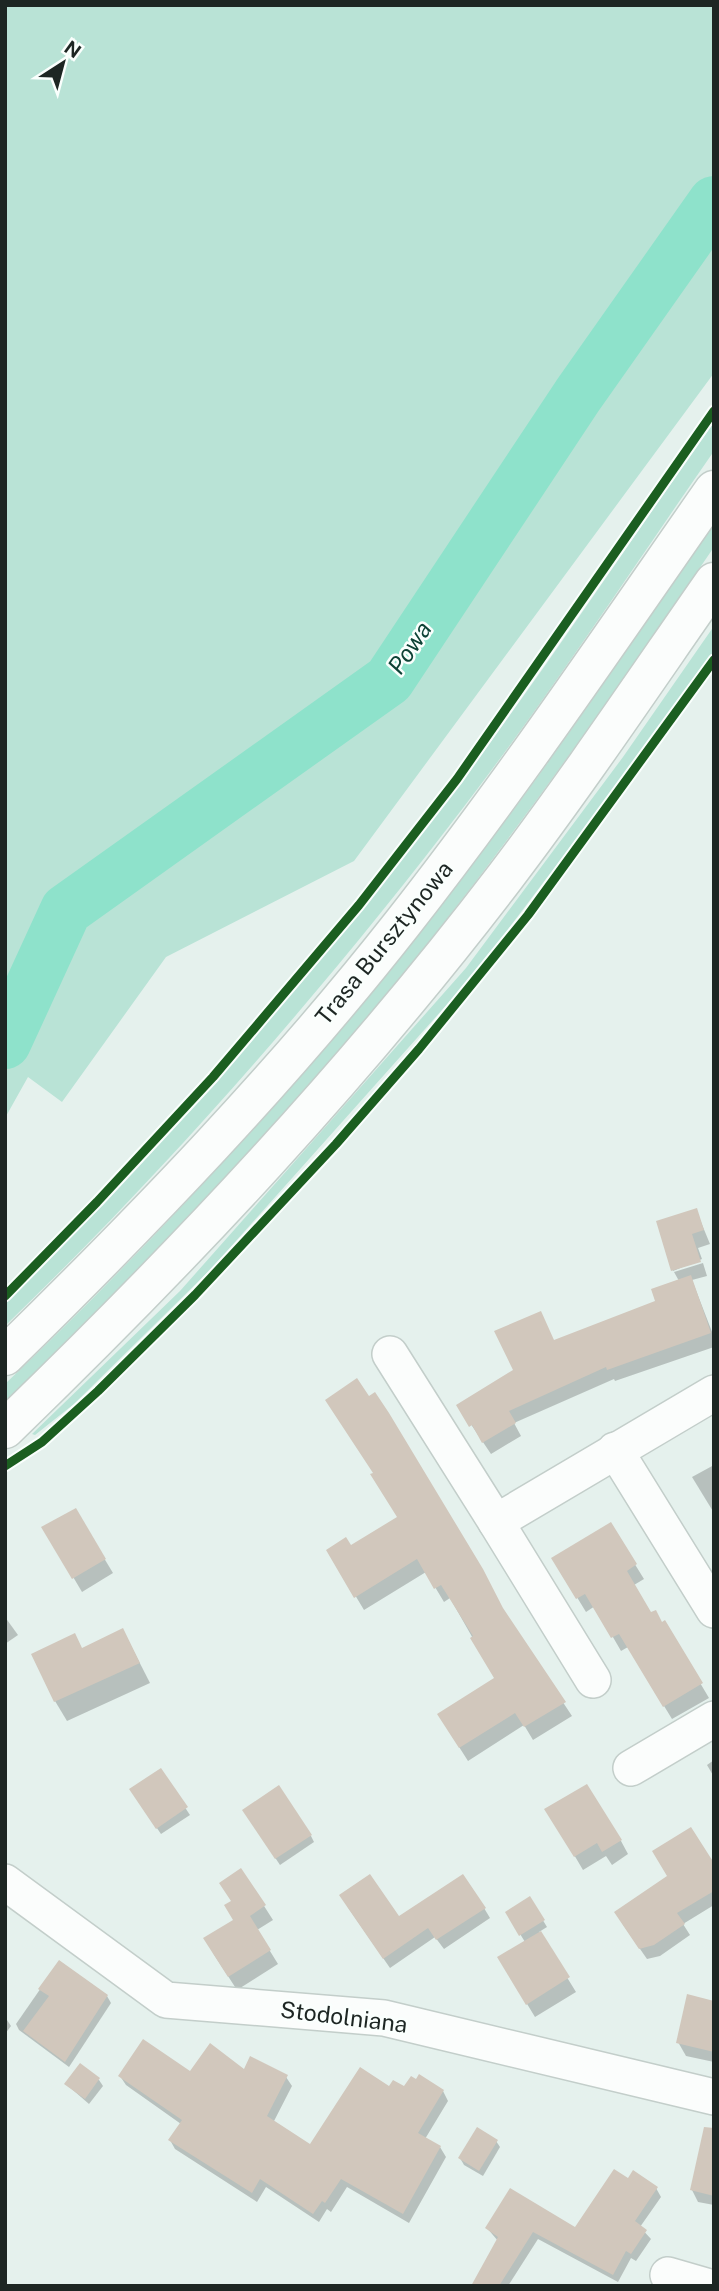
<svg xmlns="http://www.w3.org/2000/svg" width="719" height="2291" font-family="'Public Sans',sans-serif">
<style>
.green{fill:#b9e3d6}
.shadow{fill:#0003}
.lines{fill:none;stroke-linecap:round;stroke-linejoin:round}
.river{stroke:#8ee2cb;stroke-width:52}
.building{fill:#d1c7bc}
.minor-casing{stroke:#c3ceca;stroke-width:38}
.primary-casing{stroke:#c3ceca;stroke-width:41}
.minor{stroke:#fbfdfc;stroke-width:35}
.primary{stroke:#fbfdfc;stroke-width:38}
.cycleway-casing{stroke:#fafffd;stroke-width:13}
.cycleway{stroke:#1b5e20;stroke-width:9}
.labels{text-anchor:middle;stroke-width:5;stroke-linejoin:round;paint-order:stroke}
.street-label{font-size:23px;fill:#1d2623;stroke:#fafffd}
.water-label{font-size:24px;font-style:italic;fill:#0e4336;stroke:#fafffd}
</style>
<rect width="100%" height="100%" fill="#e5f1ed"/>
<g class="green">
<polygon points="5,5 714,5 714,373 354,861 166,957 62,1102 28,1077 5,1118"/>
<path d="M714,422V451C632,569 553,690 466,804C325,989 172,1164 5,1326V1305L19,1286C179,1130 326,961 460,783C548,666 629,542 714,422Z"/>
<path d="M714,522V547C585,737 452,924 300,1097C207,1204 105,1303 5,1404V1384C168,1229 319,1062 457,884C548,768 631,644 714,522Z"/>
<polygon points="714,626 714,651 632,765 475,973 210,1270 74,1404 35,1435 32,1434 180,1291 466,968 623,757"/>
</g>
<g class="shadow">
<polygon points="696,1210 710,1244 698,1248 702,1259 673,1271 658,1222"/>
<polygon points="703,1263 707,1276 692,1280 714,1337 714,1347 615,1381 614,1379 514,1423 521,1436 491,1454 466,1417 515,1371 554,1341 658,1302 679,1281 674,1272"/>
<polygon points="714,1465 714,1513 692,1477"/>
<polygon points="75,1510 113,1573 82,1592 44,1528"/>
<polygon points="399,1518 506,1616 572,1716 533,1740 524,1725 468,1761 447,1728 496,1679 450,1598 444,1602 426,1572 364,1610 328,1550 350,1547"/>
<polygon points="610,1524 644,1579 634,1585 651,1615 662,1624 664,1622 709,1698 672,1719 628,1647 621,1651 595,1606 586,1612 553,1558"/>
<polygon points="5,1617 18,1635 5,1644"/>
<polygon points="123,1630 150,1683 67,1721 55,1701 82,1649"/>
<polygon points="714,1760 714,1777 707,1765"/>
<polygon points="160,1770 190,1815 161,1834 135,1796"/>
<polygon points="547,1809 621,1841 628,1854 612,1865 606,1856 583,1870"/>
<polygon points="248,1817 311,1836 314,1842 280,1865"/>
<polygon points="714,1867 714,1905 683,1924 690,1935 660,1956 647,1959 622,1923"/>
<polygon points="241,1870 273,1920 257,1930 278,1964 237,1990 213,1953 234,1921 232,1902"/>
<polygon points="530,1899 547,1927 539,1932 576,1992 535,2017 499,1958 525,1942 507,1913"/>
<polygon points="347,1906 399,1918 484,1908 490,1918 444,1949 435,1937 390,1968"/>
<polygon points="59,1962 107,1996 111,2003 69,2067 19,2030 16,2024"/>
<polygon points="714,2001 714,2062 686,2056 678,2042"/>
<polygon points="5,2017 11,2026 5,2034"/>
<polygon points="245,2071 286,2077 292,2086 273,2123 311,2146 390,2089 404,2089 416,2081 443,2091 448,2101 425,2139 440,2147 446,2157 409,2223 347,2187 331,2212 327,2209 319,2222 266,2187 257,2202 175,2149 170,2140 181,2124 126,2085 120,2076"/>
<polygon points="99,2080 103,2086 89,2104 66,2084"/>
<polygon points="496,2141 500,2147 483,2176 464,2165 460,2158"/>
<polygon points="714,2148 714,2205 698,2202 692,2190"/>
<polygon points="628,2180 656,2188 661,2197 640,2227 651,2239 636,2261 631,2258 618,2282 538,2239 508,2286 473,2286 498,2241 487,2228 576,2229"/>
</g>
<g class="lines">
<polyline class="river" points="5,1043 66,910 389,680 578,395 714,202"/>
</g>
<g class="building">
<polygon points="697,1208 704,1230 692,1234 701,1262 671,1271 656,1221"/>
<polygon points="691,1275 711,1333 607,1370 606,1367 509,1411 516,1423 482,1443 472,1425 469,1427 456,1405 513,1370 494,1331 541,1311 554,1340 655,1301 651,1289"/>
<polygon points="357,1378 369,1396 375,1392 389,1413 483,1569 503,1608 566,1702 524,1727 515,1713 459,1748 437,1714 494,1678 470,1638 473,1636 441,1585 434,1589 417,1559 354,1598 326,1550 346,1537 351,1545 397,1517 370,1474 373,1473 325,1400"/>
<polygon points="76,1508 106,1559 72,1579 41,1527"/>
<polygon points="611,1522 637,1564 627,1571 651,1612 656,1610 662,1622 665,1620 703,1683 663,1707 619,1634 611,1638 585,1594 576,1599 551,1558"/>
<polygon points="123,1628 140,1663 54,1702 31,1654 75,1633 82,1648"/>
<polygon points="161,1768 188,1807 156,1829 129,1789"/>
<polygon points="587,1784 622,1840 602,1852 597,1843 574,1857 544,1809"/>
<polygon points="279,1785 312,1835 275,1859 242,1810"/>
<polygon points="691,1827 714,1863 714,1891 677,1913 685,1924 654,1945 639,1949 614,1912 667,1876 652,1851"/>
<polygon points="241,1868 266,1905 250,1916 271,1950 228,1977 203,1938 233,1920 224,1905 231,1901 219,1883"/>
<polygon points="370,1874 399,1916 463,1874 486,1908 436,1940 428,1928 383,1959 339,1895"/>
<polygon points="530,1896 545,1920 519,1936 505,1912"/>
<polygon points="541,1931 570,1977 526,2005 497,1957"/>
<polygon points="59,1960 108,1995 65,2062 23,2031 49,1996 38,1989"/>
<polygon points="687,1994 714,2001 714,2052 676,2043"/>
<polygon points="143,2039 190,2071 210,2043 244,2069 250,2056 288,2075 267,2116 310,2144 360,2067 389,2086 393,2080 404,2086 411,2076 416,2079 419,2074 444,2090 418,2133 441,2146 403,2214 341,2179 325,2203 322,2201 313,2214 260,2179 252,2193 168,2140 182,2120 118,2076"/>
<polygon points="80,2063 100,2078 85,2099 64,2084"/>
<polygon points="477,2127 498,2140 479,2171 458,2158"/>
<polygon points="704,2127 714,2128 714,2196 690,2190"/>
<polygon points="614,2169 628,2178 633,2170 658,2187 635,2221 647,2230 631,2254 626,2251 613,2275 533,2232 499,2286 471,2286 498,2237 485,2228 510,2188 575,2227"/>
</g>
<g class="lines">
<defs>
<g id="minor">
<polyline points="390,1354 496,1522 714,1393"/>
<polyline points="615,1450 714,1610"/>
<polyline points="496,1522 593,1680"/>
<polyline points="631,1768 714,1719"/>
<polyline points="5,1882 166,2000 384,2018 714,2097"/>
<polyline points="668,2275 706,2286"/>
</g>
<g id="primary">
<path d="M5,1356C145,1219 281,1078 402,924C512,784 612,636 714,490"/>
<path d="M5,1429C184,1256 354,1075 505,877C578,781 645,681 714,582"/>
</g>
</defs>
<use href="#minor" class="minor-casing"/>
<use href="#primary" class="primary-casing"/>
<use href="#minor" class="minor"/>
<use href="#primary" class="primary"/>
<defs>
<g id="cycleway">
<polyline points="5,1296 97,1202 213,1077 359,905 457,779 714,411"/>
<polyline points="5,1466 42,1442 98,1391 195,1295 336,1144 419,1049 528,915 714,660"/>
</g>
</defs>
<use href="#cycleway" class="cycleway-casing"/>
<use href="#cycleway" class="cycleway"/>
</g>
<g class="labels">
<g class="street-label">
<text transform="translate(384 943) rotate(-51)" y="8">Trasa Bursztynowa</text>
<text transform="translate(344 2017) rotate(7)" y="8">Stodolniana</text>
</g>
<g class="water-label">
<text transform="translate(410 648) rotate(-56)" y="8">Powa</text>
</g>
</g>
<rect width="719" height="2291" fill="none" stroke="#1d2623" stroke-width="14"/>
<g transform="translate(63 63) rotate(36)" stroke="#fafffd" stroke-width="5" paint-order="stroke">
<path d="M0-5L12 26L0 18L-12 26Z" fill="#1d2623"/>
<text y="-10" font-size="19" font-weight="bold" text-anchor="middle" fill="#1d2623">N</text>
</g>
</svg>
